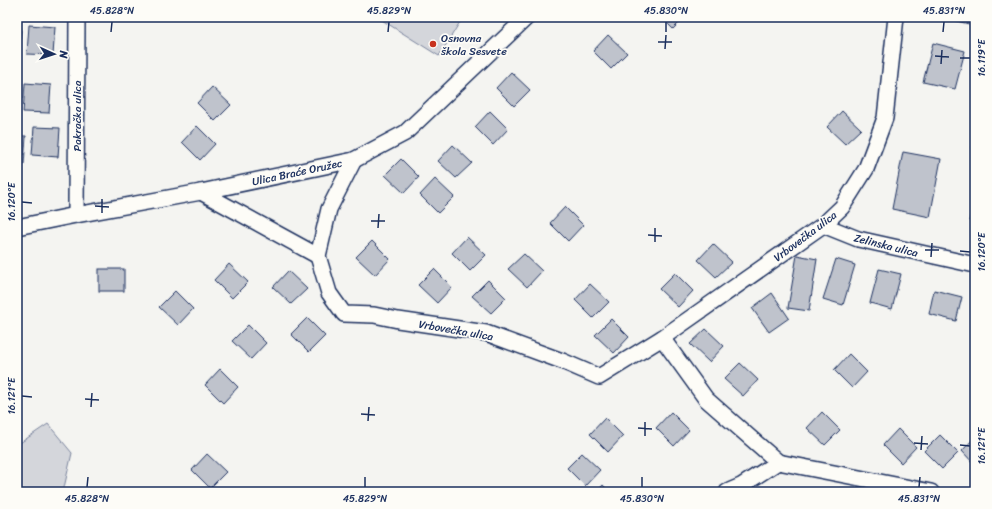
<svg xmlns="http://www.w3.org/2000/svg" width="992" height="509" font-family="Sriracha,sans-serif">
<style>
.green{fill:#d4d6db;stroke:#78829c}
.building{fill:#bfc3cc;stroke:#1b2f5e}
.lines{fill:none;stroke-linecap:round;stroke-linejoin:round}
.minor-casing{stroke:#1b2f5e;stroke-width:18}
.minor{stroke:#fdfcf7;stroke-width:15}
.ticks{fill:none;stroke:#1b2f5e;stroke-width:1.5}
.poi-dot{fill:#c8321e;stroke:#fdfcf7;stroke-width:1.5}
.labels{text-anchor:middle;stroke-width:3.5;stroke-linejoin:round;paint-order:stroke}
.poi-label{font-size:11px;fill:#1b2f5e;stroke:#fdfcf7;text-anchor:start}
.street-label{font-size:11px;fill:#1b2f5e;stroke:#fdfcf7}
.neatline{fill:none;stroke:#1b2f5e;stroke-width:1.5}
.ticks-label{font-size:10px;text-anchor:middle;fill:#1b2f5e}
</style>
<rect width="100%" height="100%" fill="#f4f4f1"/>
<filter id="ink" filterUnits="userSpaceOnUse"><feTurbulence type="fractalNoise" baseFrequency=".025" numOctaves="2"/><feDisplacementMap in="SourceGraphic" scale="8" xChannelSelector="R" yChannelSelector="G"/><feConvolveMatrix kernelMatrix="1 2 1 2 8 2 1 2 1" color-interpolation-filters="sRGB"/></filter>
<g filter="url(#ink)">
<g class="green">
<polygon points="377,17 463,17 439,56"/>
<polygon points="48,424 72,453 63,492 17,492 17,445"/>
</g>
<g class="building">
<polygon points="579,17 588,17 583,22"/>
<polygon points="661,17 685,17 673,29"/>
<polygon points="940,17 975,17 975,19 973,25"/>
<polygon points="29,25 55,27 53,55 27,54"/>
<polygon points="17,27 21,28 19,56 17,56"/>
<polygon points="608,35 627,53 611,69 593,51"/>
<polygon points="933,43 965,51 955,89 923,82"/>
<polygon points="511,72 530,90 514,106 496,88"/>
<polygon points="25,83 51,85 49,113 23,112"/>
<polygon points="212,87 231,105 215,121 197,103"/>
<polygon points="490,111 508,129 493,145 475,127"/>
<polygon points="842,111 861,129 845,144 827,127"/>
<polygon points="197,126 215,144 200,160 182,142"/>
<polygon points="34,127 60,128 58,157 32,155"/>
<polygon points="975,135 975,148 972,148"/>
<polygon points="17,136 26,136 24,165 17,164"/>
<polygon points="453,145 472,163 456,178 438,161"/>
<polygon points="903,152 941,159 930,217 892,209"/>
<polygon points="401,159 419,177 404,193 385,175"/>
<polygon points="435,179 454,197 438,213 420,195"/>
<polygon points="975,198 975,222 969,221"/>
<polygon points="565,207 583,225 568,241 550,223"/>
<polygon points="467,237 486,255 470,271 452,253"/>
<polygon points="372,241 390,259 375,275 356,257"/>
<polygon points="713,244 732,262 716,277 698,260"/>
<polygon points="524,254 542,271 527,287 508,269"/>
<polygon points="797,255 817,259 809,311 788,308"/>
<polygon points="836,259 855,265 843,305 823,299"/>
<polygon points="229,264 248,282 232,298 214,280"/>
<rect x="99" y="269" width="25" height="22"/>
<polygon points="434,269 452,287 437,303 418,285"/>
<polygon points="879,269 901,274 892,309 870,303"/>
<polygon points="288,271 307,289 291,304 273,287"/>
<polygon points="675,273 693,291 678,307 659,289"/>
<polygon points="488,280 506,298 491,313 472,296"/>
<polygon points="590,284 609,302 593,318 575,300"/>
<polygon points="934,290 962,297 956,321 929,314"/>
<polygon points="175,291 193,309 178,325 159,307"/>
<polygon points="772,293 789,318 769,332 752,308"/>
<polygon points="307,318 325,336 309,352 291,334"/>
<polygon points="611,319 629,337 614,353 595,335"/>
<polygon points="248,325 266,343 251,359 232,341"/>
<polygon points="706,329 724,346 709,362 690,344"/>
<polygon points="849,354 867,372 852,388 834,370"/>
<polygon points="740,363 758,380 743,396 724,379"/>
<polygon points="220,369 238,387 223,403 205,385"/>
<polygon points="671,412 689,430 674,446 656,428"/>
<polygon points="822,412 840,430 825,445 807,428"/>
<polygon points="605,418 623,436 608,452 590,434"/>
<polygon points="898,429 916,447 901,463 883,445"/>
<polygon points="940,435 958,453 942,469 924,451"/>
<polygon points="975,437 975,465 962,451"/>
<polygon points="582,453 600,470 585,486 567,468"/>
<polygon points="207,454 226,472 210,488 192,470"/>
<polygon points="603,485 610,492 596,492"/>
</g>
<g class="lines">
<defs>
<g id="minor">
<polyline points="354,160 329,209 318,256 329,293 344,314 374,315 398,320 486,333 562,361 599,377 662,338 823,225 842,207 866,169 885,118 896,17"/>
<polyline points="201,192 318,256"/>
<polyline points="76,215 77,17"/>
<polyline points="823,225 858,239 975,265"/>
<polyline points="17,227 76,215 201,192 354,160 405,133 527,17"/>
<polyline points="662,338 706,399 778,462 931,492"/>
<polyline points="727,492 741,486 778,462"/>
</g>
</defs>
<use href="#minor" class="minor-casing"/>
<use href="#minor" class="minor"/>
</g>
</g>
<path class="ticks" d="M111,32L112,22M388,32L389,22M666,32V22M943,32L944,22M658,42H672M665,49L666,35M935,56L949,57M960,58H970M941,64L942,50M22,202L32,203M95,206L109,207M102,213V199M371,221H385M378,228L379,214M648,235L662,236M655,242V228M925,250H939M960,251L970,252M931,257L932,243M22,396L32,397M85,399L99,400M91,407L92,393M361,414L375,415M368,421L369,407M638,428L652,429M645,436V422M914,443L928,444M960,445L970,446M921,450L922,436M87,487L88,477M365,487V477M642,487V477M919,487L920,477"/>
<circle class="poi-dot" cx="433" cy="44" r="4"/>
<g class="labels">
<g class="poi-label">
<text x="441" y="42">Osnovna<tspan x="441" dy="13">škola Sesvete</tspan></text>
</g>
<g class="street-label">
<text transform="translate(77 116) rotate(-90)" y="4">Pakračka ulica</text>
<text transform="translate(297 172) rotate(-12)" y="4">Ulica Braće Oružec</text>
<text transform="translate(805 236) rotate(-37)" y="4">Vrbovečka ulica</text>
<text transform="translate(886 245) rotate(14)" y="4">Zelinska ulica</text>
<text transform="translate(456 330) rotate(10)" y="4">Vrbovečka ulica</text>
</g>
</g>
<rect width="992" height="509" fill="none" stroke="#fdfcf7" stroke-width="44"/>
<g transform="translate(54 54) rotate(93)" stroke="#fdfcf7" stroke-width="3" paint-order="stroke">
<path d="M0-3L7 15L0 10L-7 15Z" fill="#1b2f5e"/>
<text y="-6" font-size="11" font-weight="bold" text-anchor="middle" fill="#1b2f5e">N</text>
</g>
<rect x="22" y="22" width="948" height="465" class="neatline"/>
<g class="ticks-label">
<text x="112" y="14">45.828°N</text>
<text x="389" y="14">45.829°N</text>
<text x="666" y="14">45.830°N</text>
<text x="944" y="14">45.831°N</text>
<text transform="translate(981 58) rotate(-90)" y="4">16.119°E</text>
<text transform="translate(11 202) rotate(-90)" y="4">16.120°E</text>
<text transform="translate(981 252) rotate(-90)" y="4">16.120°E</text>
<text transform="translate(11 396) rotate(-90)" y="4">16.121°E</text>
<text transform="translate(981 446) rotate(-90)" y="4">16.121°E</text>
<text x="87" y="502">45.828°N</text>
<text x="365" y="502">45.829°N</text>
<text x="642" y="502">45.830°N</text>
<text x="919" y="502">45.831°N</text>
</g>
</svg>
